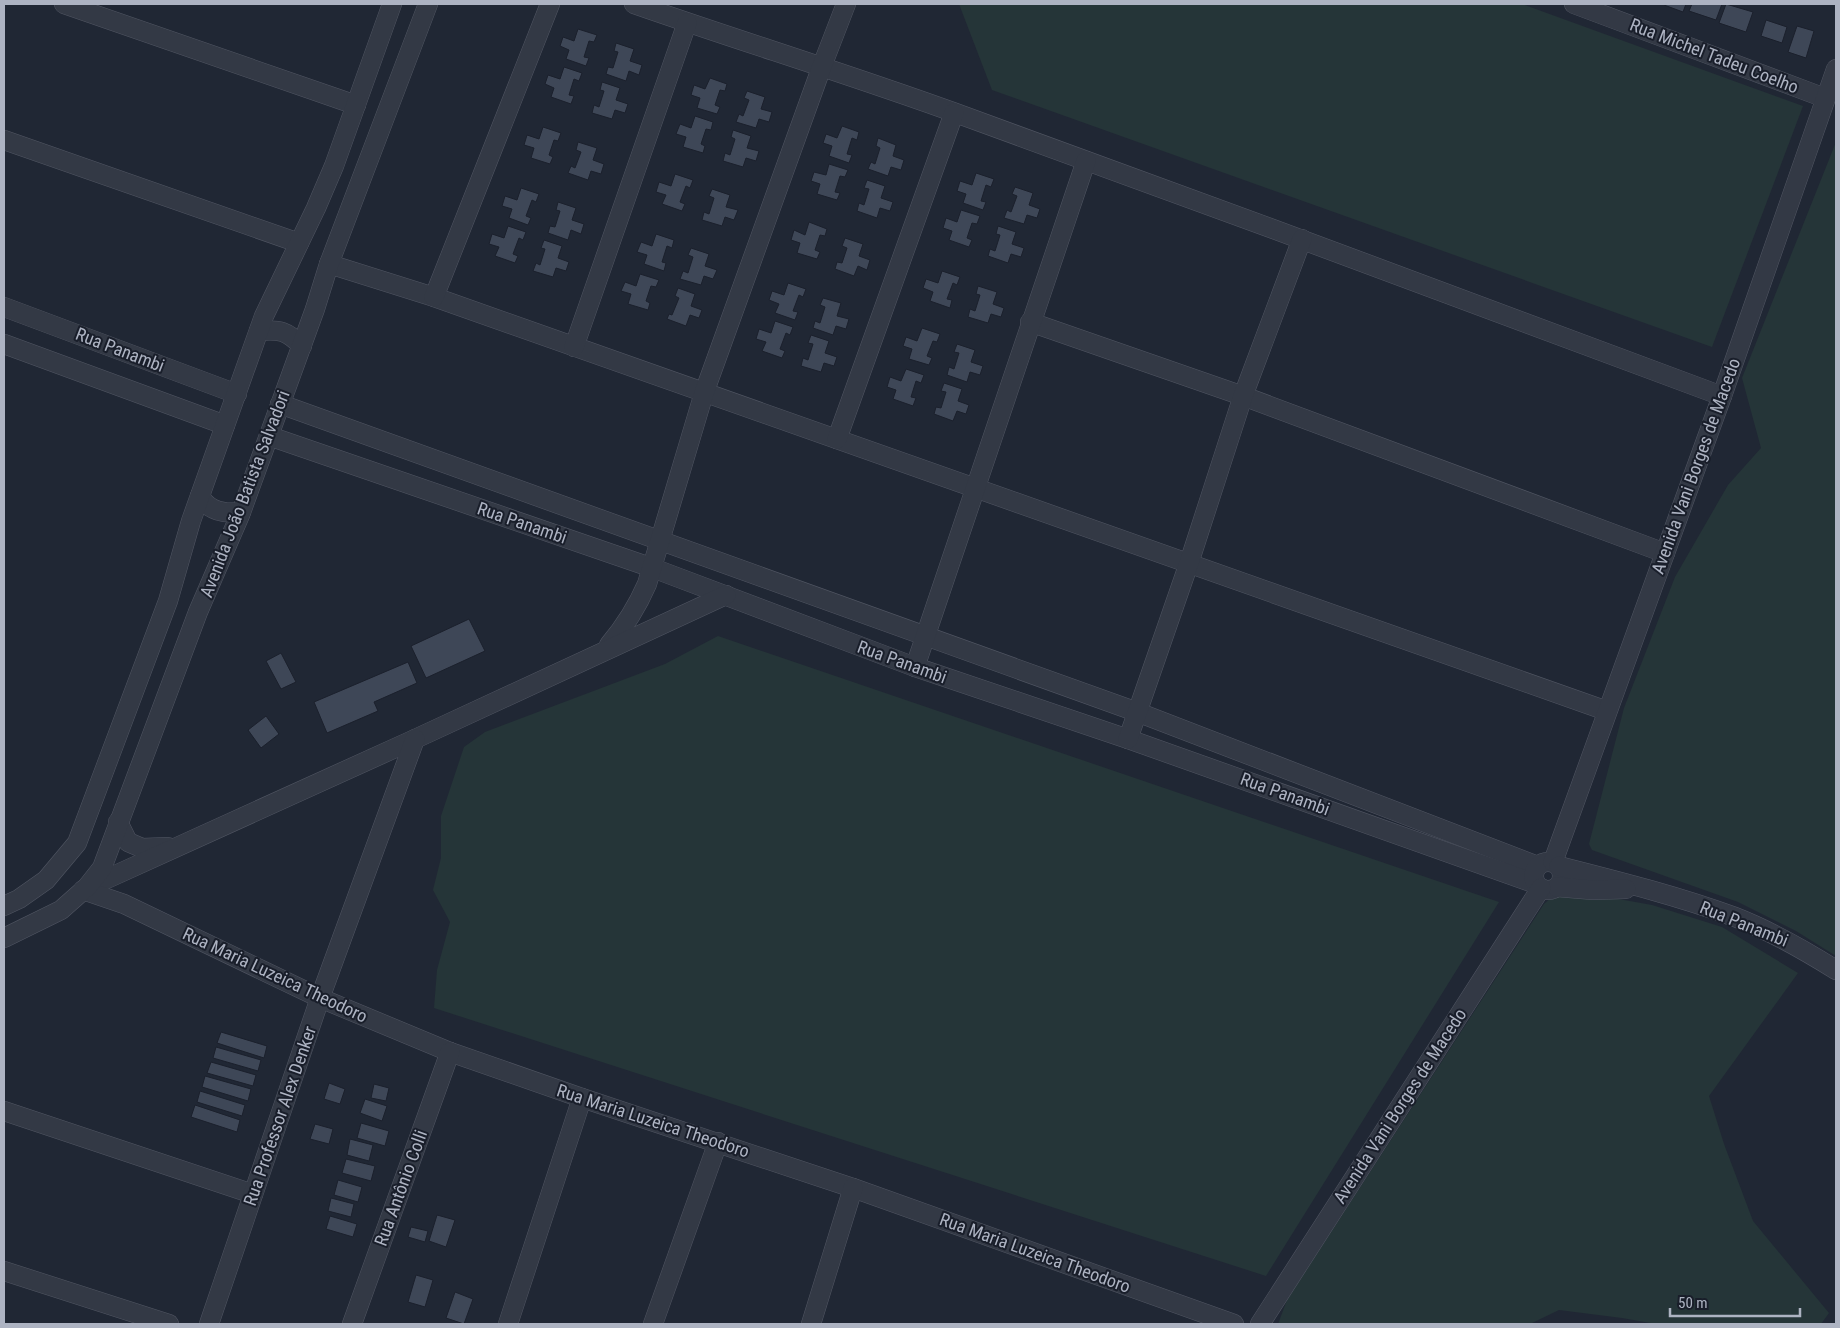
<svg xmlns="http://www.w3.org/2000/svg" width="1840" height="1328" font-family="'Roboto Condensed',sans-serif">
<style>
.green{fill:#253538}
.building{fill:#3e4757;stroke:#1b202c}
.lines{fill:none;stroke-linecap:round;stroke-linejoin:round}
.minor-casing{stroke:#515663;stroke-width:20}
.minor{stroke:#333945;stroke-width:19}
.labels{text-anchor:middle;stroke-width:4;stroke-linejoin:round;paint-order:stroke}
.street-label{font-size:18px;fill:#adb3c2;stroke:#191e2a}
</style>
<rect width="100%" height="100%" fill="#202734"/>
<g class="green">
<polygon points="959,4 1522,4 1803,106 1712,347 992,90"/>
<polygon points="1836,142 1836,956 1796,931 1738,902 1592,850 1589,844 1624,708 1675,577 1728,485 1761,448 1742,378"/>
<polygon points="718,636 1499,902 1266,1276 434,1008 437,970 450,922 433,890 441,858 441,816 464,747 485,732 665,664"/>
<polygon points="1554,895 1613,898 1652,905 1722,927 1798,973 1709,1096 1724,1144 1753,1221 1829,1313 1821,1324 1656,1324 1622,1318 1559,1310 1530,1324 1278,1324 1287,1300 1544,904"/>
</g>
<g class="building">
<polygon points="1664,4 1686,4 1683,12 1664,5"/>
<polygon points="1692,4 1722,4 1716,20 1689,11"/>
<polygon points="1726,4 1753,12 1746,32 1719,23"/>
<polygon points="1766,20 1787,27 1782,43 1761,36"/>
<polygon points="1797,26 1814,31 1806,58 1788,52"/>
<polygon points="578,29 597,35 594,42 589,41 584,57 589,58 586,66 566,59 569,50 560,46 563,37 574,41"/>
<polygon points="616,43 634,49 630,61 642,65 639,75 629,71 626,81 606,74 608,67 613,68 618,52 614,51"/>
<polygon points="564,67 582,73 579,81 574,79 569,95 574,96 571,104 551,97 554,88 545,84 548,75 560,79"/>
<polygon points="710,78 727,84 725,91 720,90 715,105 720,107 717,114 697,108 700,98 691,95 694,85 705,89"/>
<polygon points="602,82 620,88 616,100 628,104 625,113 615,110 612,119 592,113 594,105 599,107 604,91 600,90"/>
<polygon points="747,91 765,97 761,109 772,112 769,122 759,119 756,128 736,122 739,114 743,116 749,100 744,98"/>
<polygon points="695,116 713,122 711,130 706,129 701,144 705,146 703,153 683,147 686,137 676,134 680,124 691,128"/>
<polygon points="842,126 859,132 857,140 852,138 847,154 852,155 849,163 829,156 832,146 823,143 826,134 837,138"/>
<polygon points="543,127 561,133 558,141 554,140 549,155 553,157 550,164 531,158 534,148 524,145 527,135 539,139"/>
<polygon points="733,130 751,136 747,148 759,151 756,161 746,158 743,167 723,161 725,153 730,155 735,139 731,137"/>
<polygon points="878,138 896,145 893,156 904,160 901,170 891,167 888,176 868,169 871,162 875,164 880,148 876,146"/>
<polygon points="578,142 597,148 593,160 604,164 601,174 591,171 588,180 568,173 571,166 575,168 581,152 576,150"/>
<polygon points="829,164 848,170 845,177 840,176 835,192 840,193 837,200 817,194 820,184 811,181 814,172 826,175"/>
<polygon points="976,173 994,179 991,187 986,185 981,201 986,202 983,210 963,203 966,194 957,191 960,181 972,185"/>
<polygon points="675,174 693,180 690,188 686,186 680,202 685,204 682,211 662,204 666,195 656,192 659,182 671,186"/>
<polygon points="867,180 885,186 881,198 893,202 890,211 880,208 877,218 857,211 859,203 864,205 869,189 864,188"/>
<polygon points="1015,187 1033,193 1029,205 1040,209 1037,218 1027,215 1024,224 1004,218 1007,210 1011,212 1017,196 1012,194"/>
<polygon points="521,188 539,194 536,202 532,200 526,216 531,218 528,225 509,218 512,209 502,206 505,196 517,200"/>
<polygon points="712,189 730,195 726,207 738,210 734,220 725,217 722,226 702,220 704,212 709,214 714,198 709,196"/>
<polygon points="558,202 576,208 572,220 584,224 581,234 571,230 568,240 548,233 550,226 555,227 560,211 556,210"/>
<polygon points="961,210 980,216 977,224 972,223 967,238 972,240 969,247 949,240 952,231 943,228 946,218 957,222"/>
<polygon points="809,222 827,229 825,236 820,235 815,250 820,252 817,259 797,253 800,243 791,240 794,230 805,235"/>
<polygon points="508,226 526,232 523,240 519,238 513,254 518,256 515,263 495,256 499,247 489,244 492,234 504,238"/>
<polygon points="998,226 1016,232 1012,244 1024,248 1021,257 1011,254 1008,263 988,256 990,249 995,251 1000,235 996,234"/>
<polygon points="656,234 674,240 672,248 667,246 662,262 666,263 664,271 644,264 647,255 637,252 641,242 652,246"/>
<polygon points="845,238 863,244 859,256 870,260 867,270 858,266 854,276 835,269 837,262 842,263 847,248 842,246"/>
<polygon points="544,240 562,246 558,258 569,262 566,271 556,268 553,277 533,271 536,263 540,265 545,249 541,248"/>
<polygon points="691,248 709,254 705,266 717,270 713,279 704,276 701,285 680,279 683,271 688,273 693,257 688,255"/>
<polygon points="942,271 960,277 957,285 953,283 947,299 952,300 950,308 930,301 933,292 923,288 926,279 938,283"/>
<polygon points="640,274 659,280 656,287 651,286 646,301 650,303 648,310 628,304 631,294 621,291 625,282 636,286"/>
<polygon points="788,283 806,289 803,297 799,295 793,311 798,312 795,320 775,313 779,304 769,300 772,291 784,295"/>
<polygon points="978,286 997,292 993,304 1004,308 1001,317 991,314 988,323 968,317 970,309 975,311 980,295 976,294"/>
<polygon points="678,288 695,294 691,306 702,310 699,318 690,315 686,326 667,319 669,314 672,315 679,298 675,296"/>
<polygon points="823,298 841,303 837,316 849,319 846,329 836,326 833,335 813,328 815,321 820,323 825,307 820,305"/>
<polygon points="775,321 793,327 790,335 786,333 780,349 785,351 782,358 762,351 766,342 756,339 759,329 771,333"/>
<polygon points="922,328 940,334 937,342 933,341 927,356 932,358 929,365 909,359 912,349 903,346 906,337 917,341"/>
<polygon points="811,335 829,341 825,353 837,357 834,366 824,363 821,372 801,366 803,358 808,360 813,344 808,343"/>
<polygon points="957,344 975,350 971,362 983,366 980,375 970,372 967,382 947,375 949,367 954,369 959,353 954,352"/>
<polygon points="906,369 924,375 921,383 916,381 911,397 916,398 913,406 893,399 896,390 887,387 890,377 901,381"/>
<polygon points="944,383 962,389 958,401 969,405 966,414 957,411 953,421 934,414 936,407 941,408 946,392 941,391"/>
<polygon points="469,619 485,651 426,678 411,646"/>
<polygon points="281,653 296,682 281,689 266,661"/>
<polygon points="408,662 417,683 374,702 378,711 327,733 314,702"/>
<polygon points="266,716 279,734 261,748 248,730"/>
<polygon points="221,1032 267,1046 264,1058 217,1043"/>
<polygon points="216,1047 261,1060 258,1071 213,1058"/>
<polygon points="211,1062 256,1075 253,1086 207,1073"/>
<polygon points="205,1076 251,1089 248,1101 202,1087"/>
<polygon points="329,1083 345,1089 340,1104 324,1099"/>
<polygon points="374,1084 389,1088 386,1101 371,1098"/>
<polygon points="200,1091 245,1105 242,1116 197,1102"/>
<polygon points="365,1099 387,1106 382,1121 360,1113"/>
<polygon points="195,1105 240,1120 237,1132 191,1117"/>
<polygon points="361,1123 389,1131 385,1146 357,1138"/>
<polygon points="315,1124 333,1129 329,1144 310,1139"/>
<polygon points="350,1139 373,1145 369,1161 347,1155"/>
<polygon points="346,1159 375,1166 371,1181 342,1173"/>
<polygon points="338,1180 362,1187 358,1202 334,1195"/>
<polygon points="331,1198 354,1204 351,1217 328,1211"/>
<polygon points="437,1215 455,1220 446,1247 429,1241"/>
<polygon points="330,1216 357,1224 353,1237 326,1229"/>
<polygon points="411,1227 428,1231 425,1242 408,1237"/>
<polygon points="416,1275 433,1280 425,1307 408,1302"/>
<polygon points="455,1292 473,1299 464,1324 446,1318"/>
</g>
<g class="lines">
<defs>
<g id="minor">
<polyline points="64,4 356,105"/>
<path d="M634,4C740,41 848,74 953,112C1210,205 1466,300 1722,396"/>
<polyline points="1574,4 1825,98"/>
<polyline points="4,140 299,243"/>
<polyline points="329,264 434,297 1607,711"/>
<polyline points="434,297 550,4"/>
<polyline points="4,307 237,394"/>
<polyline points="1030,322 1243,396 1665,553"/>
<path d="M259,331C280,329 287,331 302,346"/>
<polyline points="4,344 225,425"/>
<polyline points="574,347 687,23"/>
<polyline points="280,404 1137,712 1538,866"/>
<polyline points="269,436 650,567 915,667 1128,739 1536,884"/>
<polyline points="837,439 954,113"/>
<path d="M200,496C208,511 225,514 241,512"/>
<path d="M609,645C625,626 637,607 647,584L704,393L822,66L846,4"/>
<polyline points="915,667 1086,161"/>
<polyline points="1128,739 1189,563 1243,396 1302,239"/>
<polyline points="118,822 128,842 142,848 168,847"/>
<circle cx="1548" cy="876" r="14"/>
<polyline points="1553,862 1722,396 1836,69"/>
<path d="M1559,866C1618,881 1678,896 1735,917C1771,931 1804,950 1836,970"/>
<polyline points="89,887 415,739 726,595"/>
<polyline points="1557,887 1593,890 1626,889"/>
<polyline points="83,890 124,904 320,998 450,1052 582,1098 853,1188 1234,1324"/>
<polyline points="4,906 19,899 46,880 77,843 168,601 191,521 264,316 316,208 334,166 392,4"/>
<polyline points="4,938 61,910 87,887 102,868 198,612 240,515 315,309 329,264 428,4"/>
<polyline points="4,1111 253,1194"/>
<polyline points="4,1271 169,1324"/>
<polyline points="209,1324 320,998 415,739"/>
<polyline points="352,1324 450,1052"/>
<polyline points="508,1324 582,1098"/>
<polyline points="653,1324 718,1142"/>
<polyline points="811,1324 853,1188"/>
<polyline points="1260,1324 1541,888"/>
</g>
</defs>
<use href="#minor" class="minor-casing"/>
<use href="#minor" class="minor"/>
</g>
<g class="labels">
<g class="street-label">
<text transform="translate(1714 56) rotate(21)" y="6">Rua Michel Tadeu Coelho</text>
<text transform="translate(120 350) rotate(21)" y="6">Rua Panambi</text>
<text transform="translate(1696 466) rotate(-70)" y="6">Avenida Vani Borges de Macedo</text>
<text transform="translate(245 494) rotate(-69)" y="6">Avenida João Batista Salvadori</text>
<text transform="translate(522 523) rotate(19)" y="6">Rua Panambi</text>
<text transform="translate(902 662) rotate(20)" y="6">Rua Panambi</text>
<text transform="translate(1285 794) rotate(20)" y="6">Rua Panambi</text>
<text transform="translate(1744 924) rotate(22)" y="6">Rua Panambi</text>
<text transform="translate(275 975) rotate(25)" y="6">Rua Maria Luzeica Theodoro</text>
<text transform="translate(1400 1106) rotate(-57)" y="6">Avenida Vani Borges de Macedo</text>
<text transform="translate(280 1116) rotate(-71)" y="6">Rua Professor Alex Denker</text>
<text transform="translate(653 1121) rotate(18)" y="6">Rua Maria Luzeica Theodoro</text>
<text transform="translate(401 1188) rotate(-70)" y="6">Rua Antônio Colli</text>
<text transform="translate(1035 1253) rotate(20)" y="6">Rua Maria Luzeica Theodoro</text>
</g>
</g>
<rect width="1840" height="1328" fill="none" stroke="#adb3c2" stroke-width="10"/>
<path d="M1670 1308v8h130v-8" fill="none" stroke="#adb3c2" stroke-width="2.5"/>
<text x="1678" y="1308" font-size="15" fill="#adb3c2" stroke="#191e2a" stroke-width="4" paint-order="stroke">50 m</text>
</svg>
